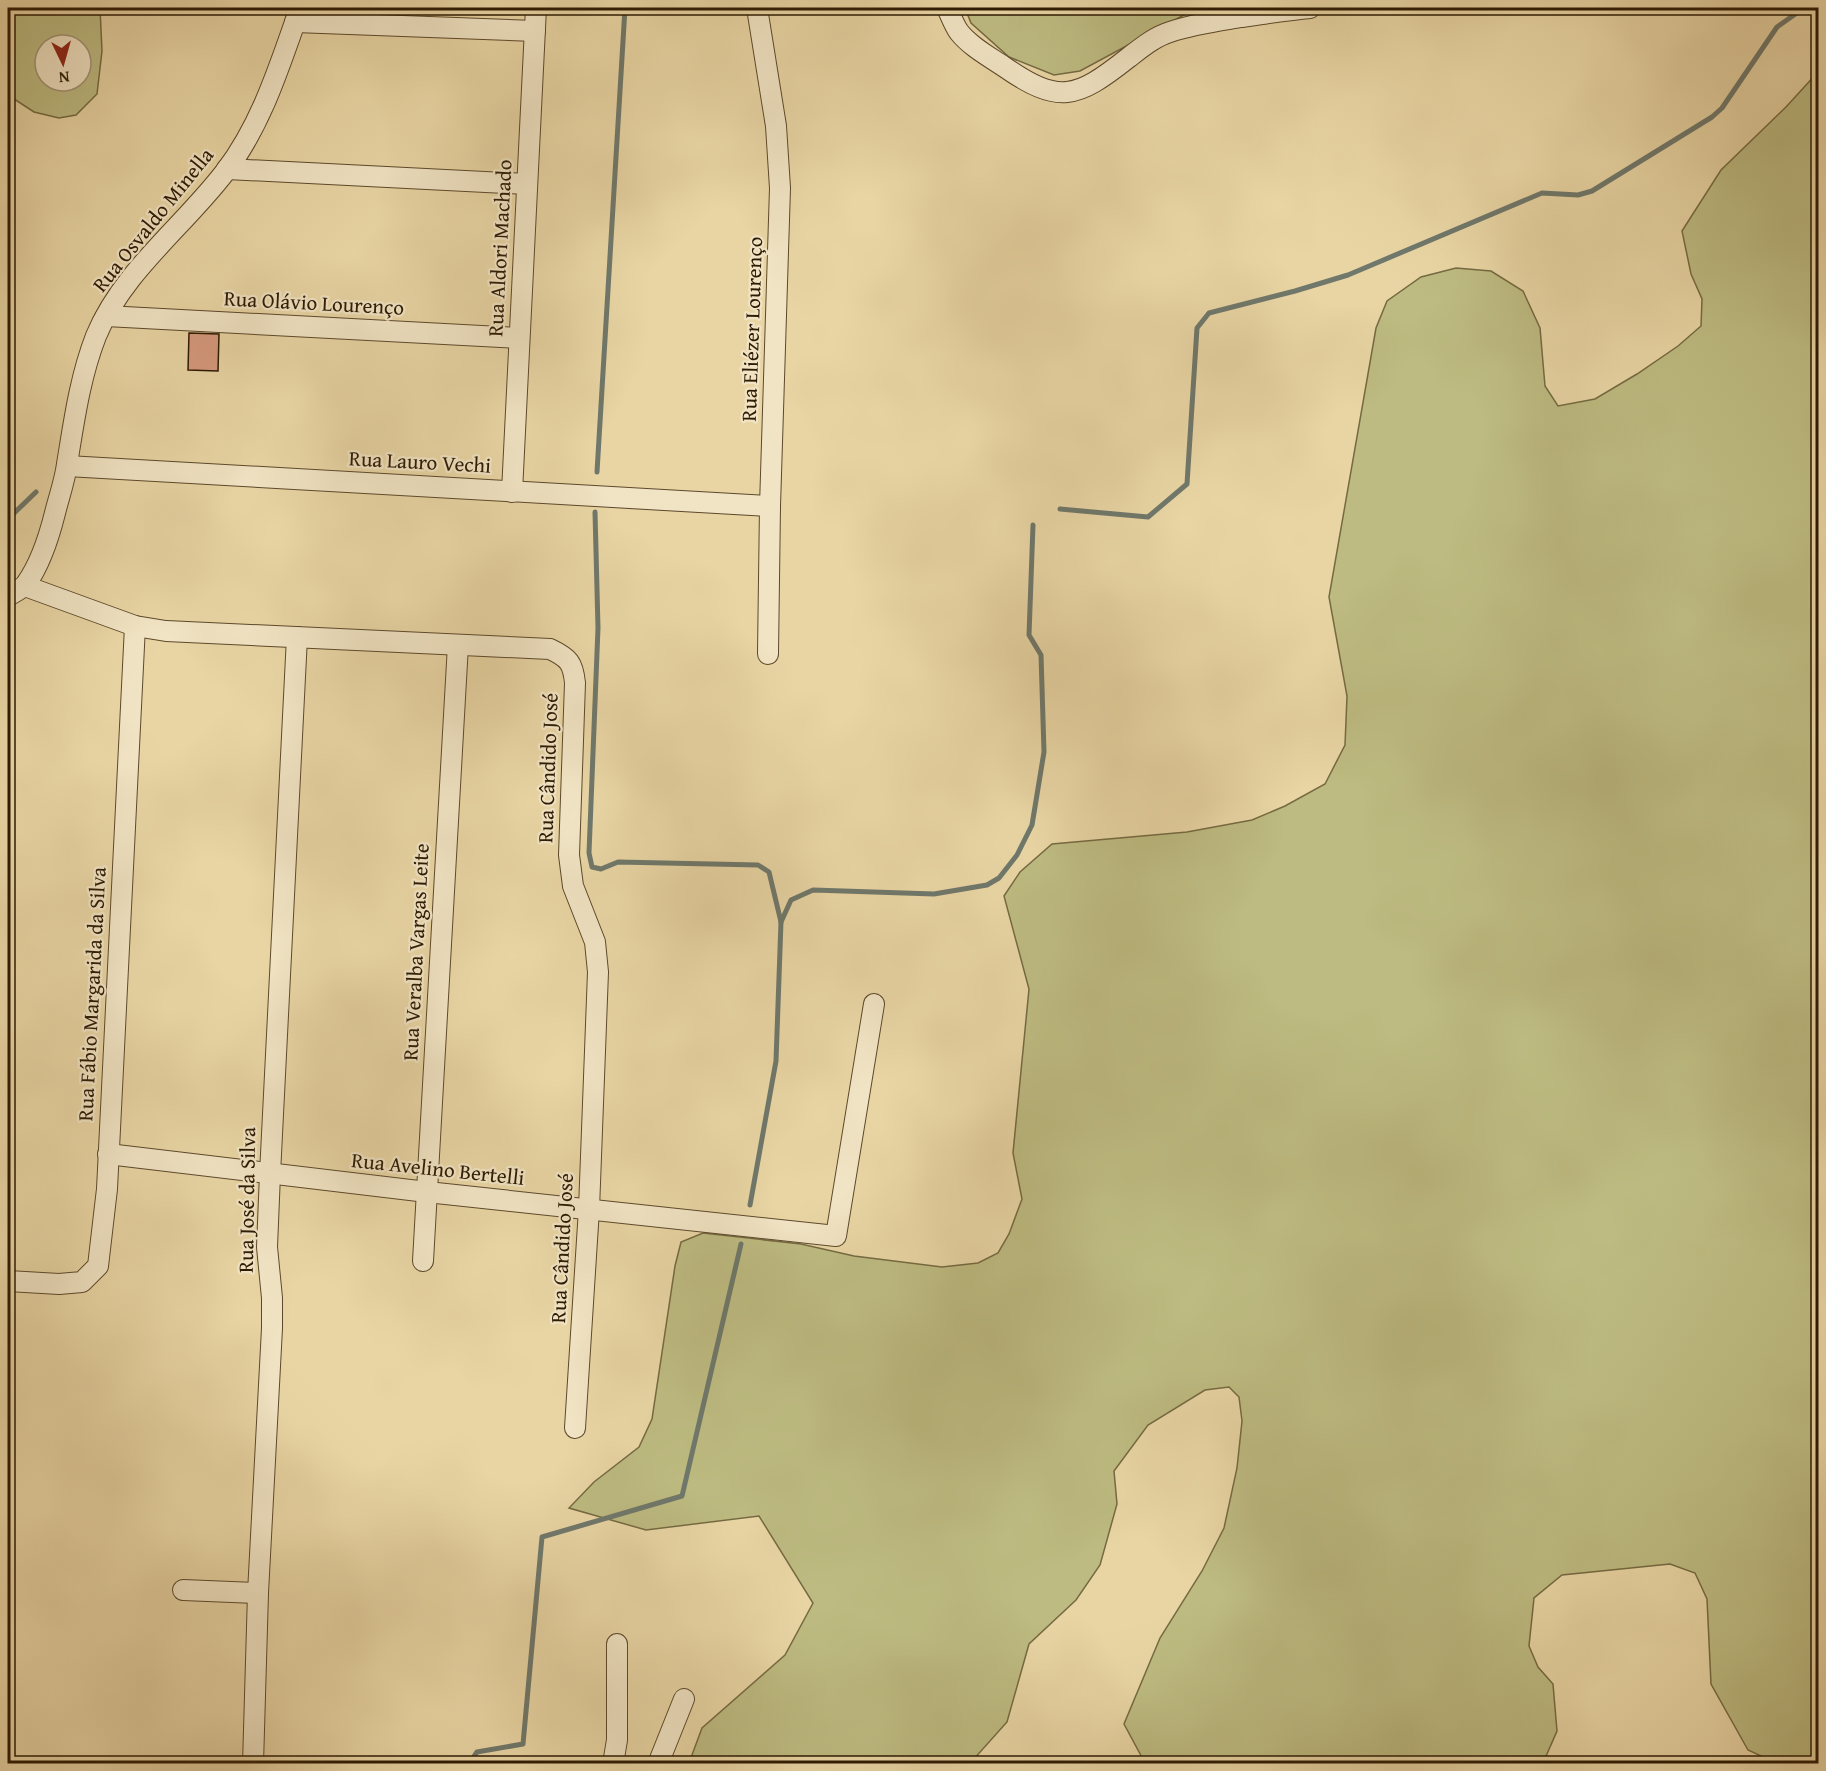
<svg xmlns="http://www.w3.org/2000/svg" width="1826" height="1771" font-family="'Gentium Book Plus',serif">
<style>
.green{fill:#bdbb81;stroke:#756a42;stroke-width:1.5;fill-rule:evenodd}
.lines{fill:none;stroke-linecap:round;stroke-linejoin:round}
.stream{stroke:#6f786b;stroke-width:5}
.building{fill:#d69a7e;stroke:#2d1a03;stroke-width:1.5}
.street-casing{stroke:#5c492b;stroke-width:22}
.street{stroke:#f1e4c4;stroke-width:20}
.labels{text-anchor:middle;stroke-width:4.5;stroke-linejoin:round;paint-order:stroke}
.street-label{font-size:21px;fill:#2d1a03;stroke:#f1e4c4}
</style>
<rect width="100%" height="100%" fill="#e9d5a4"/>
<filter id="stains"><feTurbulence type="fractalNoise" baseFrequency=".00333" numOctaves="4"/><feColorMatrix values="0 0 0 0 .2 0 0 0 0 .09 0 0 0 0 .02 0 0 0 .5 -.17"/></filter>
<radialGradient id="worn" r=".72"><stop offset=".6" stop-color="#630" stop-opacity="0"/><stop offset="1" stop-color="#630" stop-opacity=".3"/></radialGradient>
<g class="green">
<path d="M8,8H100L102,51L97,94L76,115L59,118L34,112L8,95ZM45,45H81V81H45Z"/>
<polygon points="965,8 1197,8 1080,71 1054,75 1009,57 971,23"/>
<polygon points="1818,72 1818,1762 1815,1764 1776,1763 1748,1750 1711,1684 1707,1599 1695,1573 1670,1564 1562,1575 1534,1598 1529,1646 1538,1667 1553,1684 1557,1731 1543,1763 1145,1763 1124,1724 1160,1638 1202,1571 1224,1528 1237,1468 1242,1421 1239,1397 1229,1387 1205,1390 1148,1425 1114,1471 1117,1504 1100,1565 1076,1600 1029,1644 1007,1722 973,1760 967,1764 689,1763 702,1728 785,1655 813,1603 759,1516 646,1530 569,1508 594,1482 639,1447 652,1419 675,1266 681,1242 703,1233 801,1244 854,1256 942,1267 978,1263 998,1253 1009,1234 1022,1199 1013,1153 1029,989 1004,896 1020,872 1052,844 1187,832 1252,820 1285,806 1325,784 1345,745 1347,696 1329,597 1376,328 1387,301 1421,277 1456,268 1491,271 1523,291 1540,328 1545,386 1558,406 1595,399 1637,374 1678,346 1701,326 1702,299 1691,274 1682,231 1721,170 1786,107"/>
</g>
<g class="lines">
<g class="stream">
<polyline points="597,472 625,8"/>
<polyline points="1060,509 1148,517 1187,484 1197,328 1209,313 1295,291 1348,275 1542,193 1578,195 1592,191 1712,117 1722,108 1777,27 1801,10 1818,8"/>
<polyline points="595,512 598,628 589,853 592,867 601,869 618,862 758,865 769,872 781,922 776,1061 750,1205"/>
<polyline points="8,519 36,492"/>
<polyline points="781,922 791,900 813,890 934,894 987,885 999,878 1017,855 1032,825 1044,752 1041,655 1029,635 1033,525"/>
<polyline points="469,1764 477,1752 523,1744 542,1537 682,1496 741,1244"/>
</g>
</g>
<polygon class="building" points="189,333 219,334 218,371 188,370"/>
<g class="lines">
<defs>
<g id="street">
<polyline points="757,8 776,126 780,188 770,506 768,654"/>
<path d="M947,8C951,16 954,25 959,32C970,46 988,56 1003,66C1059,105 1076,99 1128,58C1141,48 1154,37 1170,32C1194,24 1218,21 1242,17C1265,14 1287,10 1310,8"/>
<polyline points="295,22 535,31"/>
<polyline points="227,169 527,184"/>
<polyline points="106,316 519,338"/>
<polyline points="67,466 770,506"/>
<polyline points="512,492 536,8"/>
<path d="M25,586L135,626L166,631L550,649C569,658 573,663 575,683L569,855L573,886L595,942L598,972L589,1209L575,1428"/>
<path d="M8,596C13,593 22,589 26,584C41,563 49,537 55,513C59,497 65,480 67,464C74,421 80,377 96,336C123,271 183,227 225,172C262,124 280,64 300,8"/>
<polyline points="108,1154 427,1192 836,1236 874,1004"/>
<polyline points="423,1261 458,645"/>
<polyline points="8,1281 59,1284 82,1282 98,1266 107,1189 135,626"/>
<polyline points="183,1590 258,1593"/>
<polyline points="253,1764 258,1593 272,1328 272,1298 267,1247 270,1174 297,637"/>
<polyline points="613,1764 617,1740 617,1644"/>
<polyline points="658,1764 684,1699"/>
</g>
</defs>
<use href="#street" class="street-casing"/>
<use href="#street" class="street"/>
</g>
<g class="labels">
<g class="street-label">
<text transform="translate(153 220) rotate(-51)" y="7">Rua Osvaldo Minella</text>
<text transform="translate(500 248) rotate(-87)" y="7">Rua Aldori Machado</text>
<text transform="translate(314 303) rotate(3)" y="7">Rua Olávio Lourenço</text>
<text transform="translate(752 329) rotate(-88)" y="7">Rua Eliézer Lourenço</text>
<text transform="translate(420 462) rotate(3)" y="7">Rua Lauro Vechi</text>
<text transform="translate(548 768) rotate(-88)" y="7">Rua Cândido José</text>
<text transform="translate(416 952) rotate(-87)" y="7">Rua Veralba Vargas Leite</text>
<text transform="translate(92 994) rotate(-87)" y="7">Rua Fábio Margarida da Silva</text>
<text transform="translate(438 1169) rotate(6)" y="7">Rua Avelino Bertelli</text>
<text transform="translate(247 1200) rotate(-89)" y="7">Rua José da Silva</text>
<text transform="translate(562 1248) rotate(-87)" y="7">Rua Cândido José</text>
</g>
</g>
<rect width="1826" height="1771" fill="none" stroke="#e9d5a4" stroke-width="30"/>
<rect x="9" y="9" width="1808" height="1753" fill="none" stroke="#2d1a03" stroke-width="3"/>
<rect x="15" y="15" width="1796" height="1741" fill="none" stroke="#2d1a03" stroke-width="1.5"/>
<g transform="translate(63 63) rotate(175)"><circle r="28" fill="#f1e4c4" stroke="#a39377" stroke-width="1.5"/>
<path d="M0-4.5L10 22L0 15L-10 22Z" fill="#8f2418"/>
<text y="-9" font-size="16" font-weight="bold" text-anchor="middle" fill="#2d1a03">N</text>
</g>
<rect width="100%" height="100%" filter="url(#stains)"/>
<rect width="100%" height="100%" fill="url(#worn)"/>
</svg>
